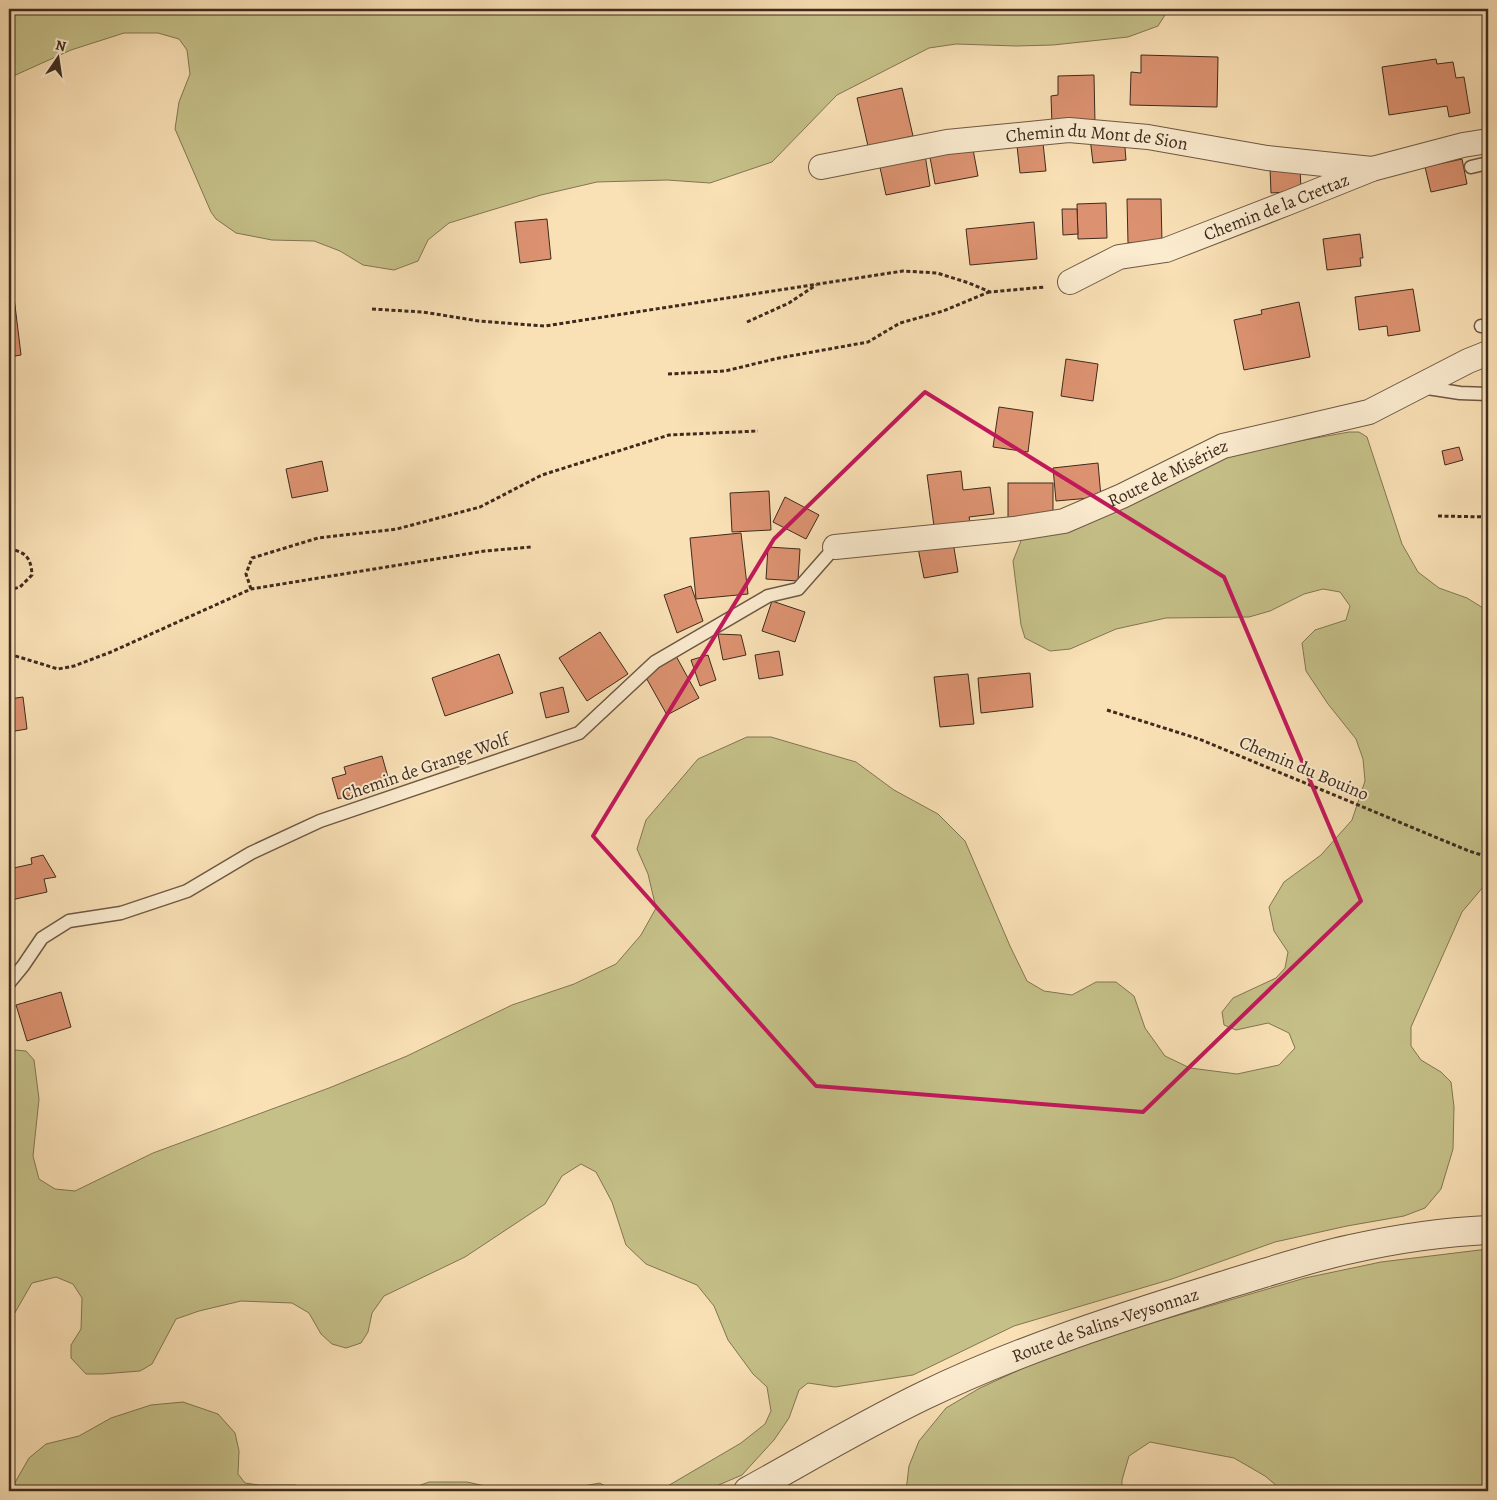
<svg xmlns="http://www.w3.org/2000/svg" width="1497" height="1500" font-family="Alegreya,serif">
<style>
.green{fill:#c5c088;stroke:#827653}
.building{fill:#dc9270;stroke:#3f2b1e}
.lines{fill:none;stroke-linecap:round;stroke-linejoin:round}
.service-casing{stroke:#6e5844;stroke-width:15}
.minor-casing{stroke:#6e5844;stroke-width:26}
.tertiary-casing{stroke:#6e5844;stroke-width:30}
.path{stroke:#3f2b1e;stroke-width:3;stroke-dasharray:4 2.5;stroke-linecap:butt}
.service{stroke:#fbebcf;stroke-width:12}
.minor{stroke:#fbebcf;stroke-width:24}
.tertiary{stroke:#fbebcf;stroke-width:28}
.marked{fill:none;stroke:#c2185b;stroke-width:4;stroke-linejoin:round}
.labels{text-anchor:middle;stroke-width:4;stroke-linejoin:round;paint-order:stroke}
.street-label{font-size:18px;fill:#3f2b1e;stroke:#fbebcf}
</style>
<rect width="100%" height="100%" fill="#f9e0b5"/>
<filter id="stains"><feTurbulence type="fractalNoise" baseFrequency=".004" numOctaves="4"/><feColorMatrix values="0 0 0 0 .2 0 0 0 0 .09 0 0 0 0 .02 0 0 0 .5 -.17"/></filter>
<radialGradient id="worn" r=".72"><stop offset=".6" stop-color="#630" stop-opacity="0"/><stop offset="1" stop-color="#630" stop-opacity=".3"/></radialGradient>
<g class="green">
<polygon points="20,9 1165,9 1165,15 1158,26 1128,37 1053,45 1016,46 956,44 929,48 837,95 772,162 710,183 667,180 597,182 541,195 449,223 428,240 418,261 394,270 363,265 340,251 314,241 272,240 236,233 216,219 211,212 175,129 179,102 190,74 187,50 179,39 158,33 124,33 71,50 9,78 9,12"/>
<polygon points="1349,432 1359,432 1367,437 1402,544 1418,572 1439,588 1467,598 1488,611 1488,883 1483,887 1462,912 1411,1027 1411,1046 1421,1060 1441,1072 1451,1082 1454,1107 1453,1149 1441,1189 1425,1208 1404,1216 1347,1226 1275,1242 1172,1279 1014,1326 913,1375 835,1387 808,1383 799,1390 789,1418 774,1440 742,1475 714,1487 707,1491 664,1491 666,1487 741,1443 765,1424 771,1411 767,1387 753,1374 728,1340 714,1306 697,1285 646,1264 626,1245 612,1202 596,1172 581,1164 562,1176 545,1204 465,1257 384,1296 372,1313 368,1332 361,1343 346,1348 332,1344 321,1334 309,1313 292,1303 241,1301 199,1311 176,1319 152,1364 140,1371 102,1374 86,1374 71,1358 71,1345 81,1329 82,1298 73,1284 56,1277 32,1283 9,1323 9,1059 15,1050 26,1051 34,1060 39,1099 33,1156 39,1179 55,1189 75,1191 153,1153 329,1088 407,1056 512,1005 574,984 616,964 641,935 656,908 648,874 637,849 646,820 698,759 747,737 771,737 856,762 894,790 938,814 965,841 1010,946 1027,981 1044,991 1072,995 1096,982 1116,982 1134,996 1145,1028 1165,1056 1190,1068 1237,1074 1279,1065 1295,1048 1289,1033 1268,1023 1236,1030 1224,1025 1222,1012 1233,998 1276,978 1285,968 1288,952 1274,931 1269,907 1284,882 1321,855 1352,820 1365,781 1363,759 1356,739 1328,704 1306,671 1302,643 1315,630 1346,620 1350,606 1340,592 1323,589 1304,594 1270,611 1249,617 1166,618 1116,629 1070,649 1050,651 1025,638 1021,625 1013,561 1021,541 1028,533 1244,451"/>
<polygon points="1488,1249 1488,1491 1283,1491 1265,1476 1234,1458 1150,1442 1129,1456 1122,1480 1122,1491 906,1491 909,1466 919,1441 946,1408 980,1388 1041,1360 1121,1332 1305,1278 1381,1262"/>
<polygon points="183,1402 218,1414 235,1433 239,1451 238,1474 245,1483 259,1485 295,1485 322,1491 14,1491 13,1486 29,1458 46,1444 79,1436 111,1418 151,1405"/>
<polygon points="429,1482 467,1482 508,1491 404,1491"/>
<polygon points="600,1483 613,1491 580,1491 583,1486"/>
</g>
<g class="building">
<polygon points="1141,55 1218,57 1217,107 1130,105 1131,72 1141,73"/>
<polygon points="1436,59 1437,64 1453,62 1456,78 1464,77 1470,113 1449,117 1447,106 1389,115 1382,67"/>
<polygon points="1094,75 1095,124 1052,125 1051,96 1058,95 1058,76"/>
<polygon points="902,88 913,136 868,146 857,98"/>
<polygon points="1124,136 1126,160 1093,163 1090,138"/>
<polygon points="1043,143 1046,171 1020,173 1017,146"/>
<polygon points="972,144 978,176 935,184 929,152"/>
<polygon points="925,155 930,186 886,195 879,163"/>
<polygon points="1462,159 1467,184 1431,192 1425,167"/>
<polygon points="1300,167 1301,191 1271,193 1270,168"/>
<polygon points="1127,199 1161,199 1162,243 1128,243"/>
<polygon points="1106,203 1107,238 1078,239 1077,204"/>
<polygon points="1062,209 1077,209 1078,234 1063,235"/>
<polygon points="547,219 551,259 520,263 515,222"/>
<polygon points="1034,222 1037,259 970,265 966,229"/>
<polygon points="1360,234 1363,258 1360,258 1361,266 1327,270 1323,239"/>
<polygon points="13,289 21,355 9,357 9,290"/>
<polygon points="1413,289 1420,331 1388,336 1387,326 1359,330 1355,297"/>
<polygon points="1299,302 1310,357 1244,370 1234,320 1262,314 1261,310"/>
<polygon points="1066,359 1098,364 1093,401 1061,396"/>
<polygon points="999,407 1033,412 1028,452 993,447"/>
<polygon points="1459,447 1463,460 1445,465 1442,451"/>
<polygon points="322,461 328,491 292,498 286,469"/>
<polygon points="1098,463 1101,497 1056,501 1053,468"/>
<polygon points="961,471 963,490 990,487 994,514 969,517 970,522 934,526 927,475"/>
<rect x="1008" y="483" width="45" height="36"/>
<polygon points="769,491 771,530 732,532 730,493"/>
<polygon points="785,497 819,515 806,539 773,522"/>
<polygon points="741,533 748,594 696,599 690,538"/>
<polygon points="953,542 958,572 924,578 918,548"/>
<polygon points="768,547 800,549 798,581 766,579"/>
<polygon points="691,586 703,621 677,633 664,595"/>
<polygon points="772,601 805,612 795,642 762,631"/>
<polygon points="600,632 628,674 587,701 559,658"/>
<polygon points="718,634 741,635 746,655 723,660"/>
<polygon points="779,651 783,675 759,679 755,655"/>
<polygon points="499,654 513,693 445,716 432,678"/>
<polygon points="708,655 716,680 700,686 691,660"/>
<polygon points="676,656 699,698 667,715 644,674"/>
<polygon points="1030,673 1033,707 981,713 978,678"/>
<polygon points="968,674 974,724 940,727 934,677"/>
<polygon points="563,687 569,712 546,718 540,693"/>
<polygon points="23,697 27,729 9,732 9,699"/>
<polygon points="382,756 390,784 338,799 332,778 346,774 344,767"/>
<polygon points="43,855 56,877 44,879 47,892 11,900 9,888 9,869 32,864 31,858"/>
<polygon points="61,992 71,1027 27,1041 16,1005"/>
</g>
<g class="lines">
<defs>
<g id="service">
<polyline points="1471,167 1488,163"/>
<polyline points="1481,326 1488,326"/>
<polyline points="1421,387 1460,393 1488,394"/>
<polyline points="9,983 23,966 42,938 69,921 121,913 187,891 251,853 320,821 579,733 655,662 768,596 798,589 835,547"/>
</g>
<g id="minor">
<path id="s1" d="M821,167L947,142L1069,130L1148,137L1267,158L1372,169"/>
<path id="s2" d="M1070,282L1119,257L1166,250L1290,202L1372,169L1463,145L1488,141"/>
<path id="s3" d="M835,547L1014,529L1064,521L1122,496L1223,446L1369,412L1468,361L1488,353"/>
</g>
<g id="tertiary">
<path id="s4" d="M748,1491C806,1459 863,1425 923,1396C1020,1349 1125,1316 1228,1284C1269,1272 1309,1258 1351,1249C1396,1239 1442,1232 1488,1230"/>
</g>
</defs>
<use href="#service" class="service-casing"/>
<use href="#minor" class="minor-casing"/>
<use href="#tertiary" class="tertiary-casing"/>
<g class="path">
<polyline points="372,309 423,312 479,321 545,326 903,271 937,273 969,283 990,292 1045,287"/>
<polyline points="747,322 789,303 816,285"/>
<polyline points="668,374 725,371 779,358 868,342 900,323 943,311 989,292"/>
<polyline points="1438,516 1488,517"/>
<path d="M9,548C25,553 31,556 32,575L20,587L9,590"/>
<polyline points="251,589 246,574 252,558 318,538 397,529 480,507 542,475 669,435 758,431"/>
<polyline points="9,654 58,669 74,666 111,652 251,589 485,551 531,547"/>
<polyline points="1107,710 1199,739 1469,851 1488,857"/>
</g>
<use href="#service" class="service"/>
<use href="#minor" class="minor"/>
<use href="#tertiary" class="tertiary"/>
</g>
<path class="marked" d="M925,392L1224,577L1361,901L1143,1112L816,1086L593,836L774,539Z"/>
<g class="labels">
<g class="street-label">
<text dy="6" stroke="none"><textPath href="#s1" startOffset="279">Chemin du Mont de Sion</textPath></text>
<text dy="6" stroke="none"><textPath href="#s2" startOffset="221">Chemin de la Crettaz</textPath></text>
<text dy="6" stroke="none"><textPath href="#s3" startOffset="345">Route de Misériez</textPath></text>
<text transform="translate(425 767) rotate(-19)" y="6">Chemin de Grange Wolf</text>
<text transform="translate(1304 768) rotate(23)" y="6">Chemin du Bouino</text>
<text dy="6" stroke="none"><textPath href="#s4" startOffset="395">Route de Salins-Veysonnaz</textPath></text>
</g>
</g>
<rect width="1497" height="1500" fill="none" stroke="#f9e0b5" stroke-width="30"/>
<rect x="10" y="10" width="1477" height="1480" fill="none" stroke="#3f2b1e" stroke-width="2.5"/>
<rect x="15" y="15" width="1467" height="1470" fill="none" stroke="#3f2b1e"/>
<g transform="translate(58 58) rotate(13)" stroke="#fbebcf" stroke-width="4" paint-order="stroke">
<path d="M0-4L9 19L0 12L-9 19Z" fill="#3f2b1e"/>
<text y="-8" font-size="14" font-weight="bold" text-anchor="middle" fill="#3f2b1e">N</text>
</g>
<rect width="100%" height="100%" filter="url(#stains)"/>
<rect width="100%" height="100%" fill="url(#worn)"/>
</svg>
